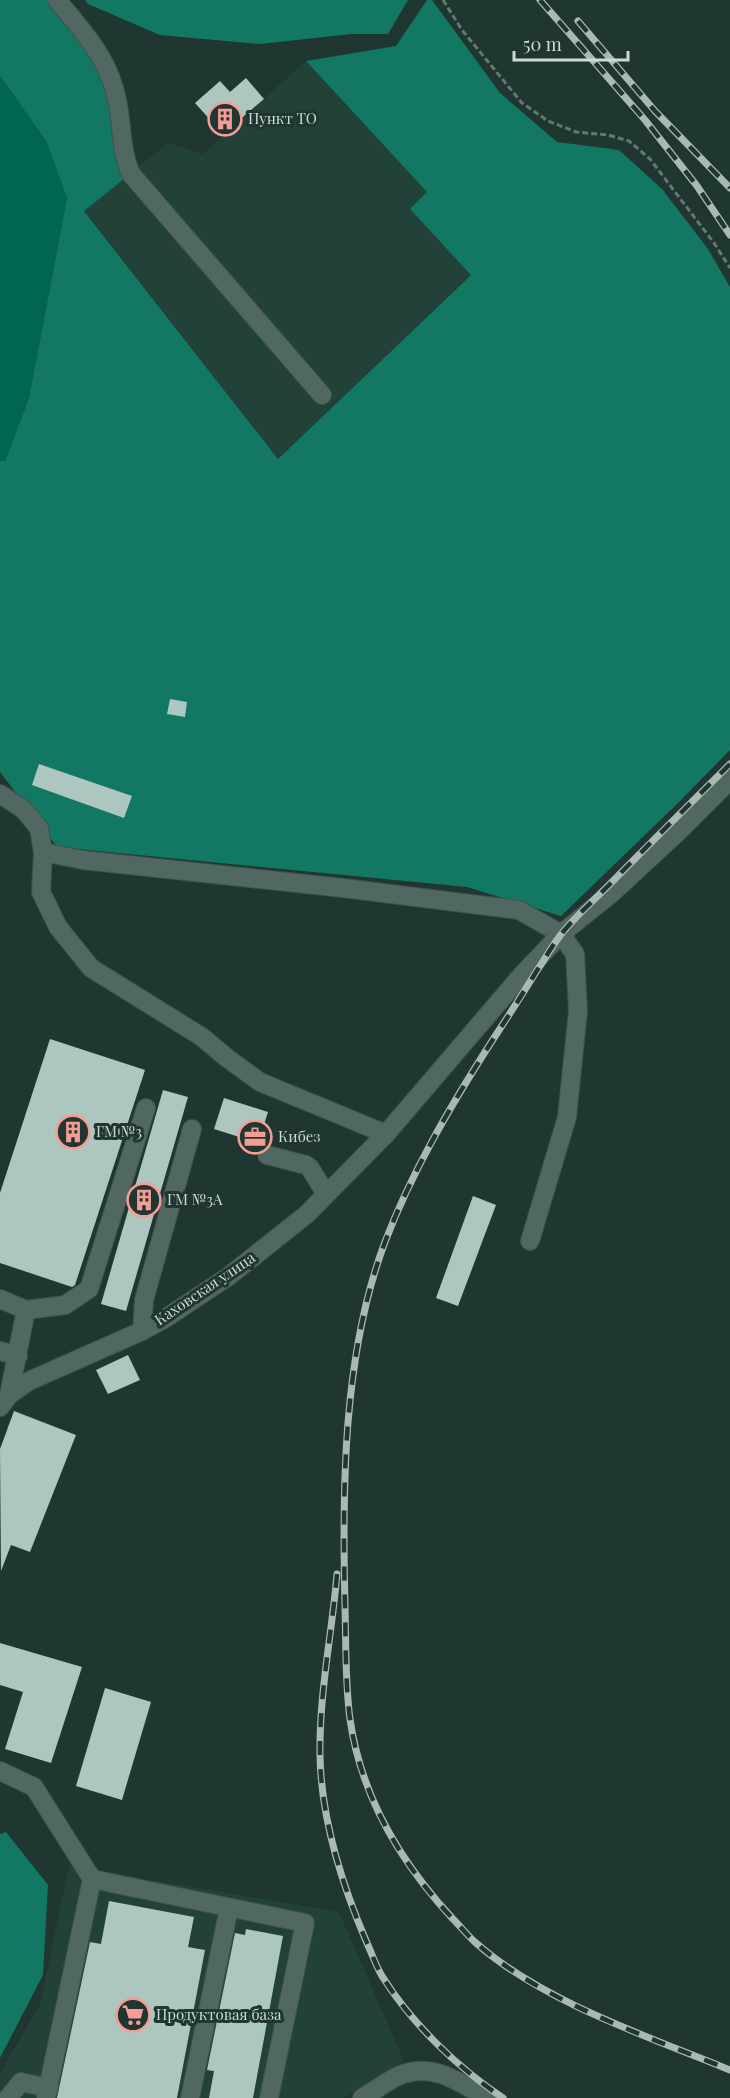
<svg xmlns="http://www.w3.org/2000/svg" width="730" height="2098" font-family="'Playfair Display',serif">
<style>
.built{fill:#224139}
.green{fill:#016553}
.forest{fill:#127864}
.building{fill:#adc7c0}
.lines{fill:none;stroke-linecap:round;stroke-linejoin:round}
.minor-casing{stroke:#3e524d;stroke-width:20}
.path{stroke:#647771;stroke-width:3;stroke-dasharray:6 3;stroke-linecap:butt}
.minor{stroke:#506861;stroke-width:18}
.rail-casing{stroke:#aab9b4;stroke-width:7}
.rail{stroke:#203630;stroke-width:4.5;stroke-dasharray:14;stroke-linecap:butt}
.labels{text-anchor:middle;stroke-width:6;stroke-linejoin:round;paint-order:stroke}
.poi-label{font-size:15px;fill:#cddbd6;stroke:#203630;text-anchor:start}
.street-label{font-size:15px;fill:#cddbd6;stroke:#203630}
</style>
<rect width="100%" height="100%" fill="#203630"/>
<g class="built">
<polygon points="306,61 427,192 410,209 471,274 278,459 84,210 168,143 203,154"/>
<polygon points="69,1866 339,1912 404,2061 343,2098 0,2098 0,2073 40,2004"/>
</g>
<polygon class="green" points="0,76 46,141 67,198 29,398 5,461 0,461"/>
<g class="forest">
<polygon points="0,0 48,0 88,49 106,88 124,179 84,211 278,459 471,275 410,209 427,192 306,61 396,46 427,0 432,0 500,93 557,142 619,150 662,189 708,249 730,287 730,750 678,803 561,916 467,887 57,847 0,772 0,461 5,461 29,398 67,198 46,141 0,76"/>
<polygon points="85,0 408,0 388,34 351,34 260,44 160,35 88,4"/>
<polygon points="6,1832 48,1885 43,1975 0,2058 0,1834"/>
</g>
<g class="building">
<polygon points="246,78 264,99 223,134 195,103 220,81 230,92"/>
<polygon points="170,699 187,702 185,717 167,714"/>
<polygon points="39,764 132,796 124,818 32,785"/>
<polygon points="50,1039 145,1070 75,1285 72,1287 0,1263 0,1193"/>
<polygon points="163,1090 188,1097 126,1311 101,1304"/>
<polygon points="224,1098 268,1112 258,1143 214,1129"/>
<polygon points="473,1196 496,1205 458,1306 436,1298"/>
<polygon points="128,1355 140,1380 108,1394 96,1370"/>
<polygon points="14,1411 76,1435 30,1552 11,1545 1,1571 0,1449"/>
<polygon points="0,1643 82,1667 51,1763 5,1749 23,1692 0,1685"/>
<polygon points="105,1688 151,1702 122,1800 76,1786"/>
<polygon points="109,1901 194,1917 188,1947 205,1950 177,2098 57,2098 90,1942 101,1944"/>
<polygon points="246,1929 283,1936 253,2098 209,2098 214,2071 207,2070 235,1933 245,1935"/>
</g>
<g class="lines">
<defs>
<g id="minor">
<path d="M57,0C80,28 104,53 114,88C123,116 119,147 131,174L322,395"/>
<polyline points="0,794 23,809 39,828 43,852 83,860 343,888 519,910 561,934 575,954 578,1011 567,1117 530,1241"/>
<polyline points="43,852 41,892 58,927 91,968 202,1037 227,1058 260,1082 386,1134"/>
<polyline points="267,1155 306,1165 310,1168 326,1194"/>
<polyline points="0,1299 26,1310"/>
<polyline points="142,1331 144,1300 192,1129"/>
<polyline points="0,1351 18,1356"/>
<polyline points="9,1395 26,1310 65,1305 89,1289 146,1108"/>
<polyline points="0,1407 9,1395 29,1381 142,1331 166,1318 229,1276 307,1214 386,1134 521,976 561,934 612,893 677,833 730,780"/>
<polyline points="0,1771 34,1787 92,1879 46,2098"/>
<polyline points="92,1879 305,1923 269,2098"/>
<polyline points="8,2098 21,2082 49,2088"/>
<polyline points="190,2098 229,1908"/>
<path d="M362,2098C375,2091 389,2079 403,2074C434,2063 461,2083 487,2098"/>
</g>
</defs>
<use href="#minor" class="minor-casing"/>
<polyline class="path" points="443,0 462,30 522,103 548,121 576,132 608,135 629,141 650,159 714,243 730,268"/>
<use href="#minor" class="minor"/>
<defs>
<g id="rail">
<polyline points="540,0 645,120 697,186 730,235"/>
<polyline points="578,21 655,111 730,188"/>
<path d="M730,764C690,804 649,844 609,885C594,900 577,915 563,932C553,944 545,959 536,972C522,995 507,1018 492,1041C451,1105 412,1171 385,1242C343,1353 342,1488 345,1605C346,1643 345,1682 350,1719C361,1797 401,1863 453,1919C461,1927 468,1936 476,1943C543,2002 647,2036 730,2070"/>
<path d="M337,1574C332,1633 319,1694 320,1755C321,1818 342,1885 367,1943C372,1954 376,1966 382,1976C412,2024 457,2067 503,2098"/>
</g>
</defs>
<use href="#rail" class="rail-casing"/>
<use href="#rail" class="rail"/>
</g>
<defs>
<symbol id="building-ring" viewBox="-11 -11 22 22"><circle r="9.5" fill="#203630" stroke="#f59c94" stroke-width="1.5"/><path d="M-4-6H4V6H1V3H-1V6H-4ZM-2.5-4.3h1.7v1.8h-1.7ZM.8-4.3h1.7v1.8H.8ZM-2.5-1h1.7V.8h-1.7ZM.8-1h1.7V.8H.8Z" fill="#f59c94"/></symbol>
<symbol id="office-ring" viewBox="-11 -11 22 22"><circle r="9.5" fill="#203630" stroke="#f59c94" stroke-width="1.5"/><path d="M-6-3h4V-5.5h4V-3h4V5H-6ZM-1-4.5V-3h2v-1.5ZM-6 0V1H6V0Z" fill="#f59c94"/></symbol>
<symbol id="supermarket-ring" viewBox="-11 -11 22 22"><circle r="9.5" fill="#203630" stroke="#f59c94" stroke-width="1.5"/><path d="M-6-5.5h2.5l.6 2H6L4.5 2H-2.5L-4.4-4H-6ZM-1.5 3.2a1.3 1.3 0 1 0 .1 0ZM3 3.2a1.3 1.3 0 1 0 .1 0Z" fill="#f59c94"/></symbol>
</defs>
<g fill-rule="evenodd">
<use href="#building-ring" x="206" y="100" width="38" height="38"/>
<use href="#building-ring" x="54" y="1113" width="38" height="38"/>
<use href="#office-ring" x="236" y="1118" width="38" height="38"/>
<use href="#building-ring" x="125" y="1181" width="38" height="38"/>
<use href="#supermarket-ring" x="114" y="1996" width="38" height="38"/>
</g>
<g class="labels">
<g class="poi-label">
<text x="248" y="124">Пункт ТО</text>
<text x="96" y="1137">ГМ №3</text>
<text x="278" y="1142">Кибез</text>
<text x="167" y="1205">ГМ №3А</text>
<text x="156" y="2020">Продуктовая база</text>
</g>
<g class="street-label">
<text transform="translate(205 1289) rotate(-34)" y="5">Каховская улица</text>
</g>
</g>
<path d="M514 51v9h114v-9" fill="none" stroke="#cddbd6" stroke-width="3"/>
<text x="523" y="51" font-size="18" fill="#cddbd6" stroke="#203630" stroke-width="4.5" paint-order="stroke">50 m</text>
</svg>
